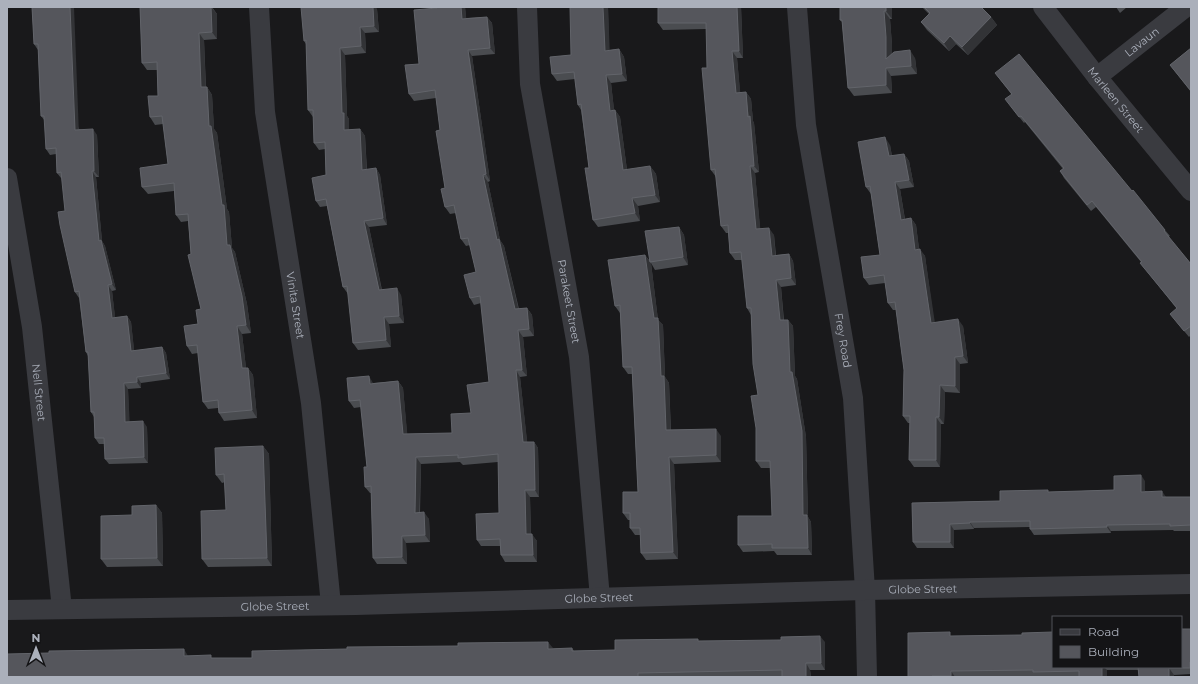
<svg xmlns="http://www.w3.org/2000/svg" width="1198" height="684" font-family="Montserrat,sans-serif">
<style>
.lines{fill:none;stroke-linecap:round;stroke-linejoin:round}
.street{stroke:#3a3b40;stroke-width:20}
.wall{fill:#4a4c50}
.shaded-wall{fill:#323336}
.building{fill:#55565c;stroke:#62646a}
.labels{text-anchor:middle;stroke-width:4;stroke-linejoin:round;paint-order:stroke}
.street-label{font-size:11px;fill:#abb0bb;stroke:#141416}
</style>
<rect width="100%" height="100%" fill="#19191b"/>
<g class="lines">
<g class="street">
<path id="s1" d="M259,7L265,112L311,403L331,605"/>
<path id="s2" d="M527,7L530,84L579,357L600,598"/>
<path id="s3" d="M797,7L806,125L853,398L865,590L867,677"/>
<path id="s4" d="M1043,7L1097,77L1191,191"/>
<path id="s5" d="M1097,77L1186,7"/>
<path id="s6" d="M7,178L32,327L62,609"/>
<path id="s7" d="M7,610L356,605L865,590L1191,584"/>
</g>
</g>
<g class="wall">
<polygon points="32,7 79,129 97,135 99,177 96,177 102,241 105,246 116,290 112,291 115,318 127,316 131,322 134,351 162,347 166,353 170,379 141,383 141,388 128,389 129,422 147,427 148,463 109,464 105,459 105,444 99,444 95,438 94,417 91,412 88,356 86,352 79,298 75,292 62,178 61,178 57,173 56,154 50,155 46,149 45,121 41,116 38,50 34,44"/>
<polygon points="140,7 212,7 217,14 217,39 204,40 206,87 207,87 212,95 214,129 217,133 227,209 229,212 232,248 235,252 247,304 251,333 242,334 246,368 248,368 253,375 257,418 224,421 219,413 218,408 208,409 203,402 198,353 192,354 187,346 198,324 201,309 191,254 188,221 181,222 176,215 174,191 148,194 142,187 168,164 163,124 155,125 150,117 158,96 157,70 147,70 142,63"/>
<polygon points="465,7 466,18 487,17 492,23 495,54 472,56 490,181 488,182 500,240 504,246 519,309 527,308 532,315 534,336 523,337 527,376 520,377 527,442 534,442 538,448 539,497 530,497 531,534 537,541 537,562 505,562 501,555 500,546 481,546 477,540 499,513 498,462 463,465 460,462 421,464 420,513 429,519 430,542 406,543 407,564 377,564 373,558 371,493 370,493 365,487 367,467 361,407 354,408 349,401 373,383 398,381 403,388 407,434 452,433 471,413 489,382 481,303 474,305 470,298 476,272 470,245 466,246 461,239 456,213 450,214 445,207 445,188 440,130 436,98 414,101 409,94 437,8"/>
<polygon points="608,7 609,50 619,49 624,57 627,81 611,83 614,110 615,110 620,117 627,170 650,166 656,174 660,202 638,206 640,221 598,227 593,220 589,168 581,110 578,105 575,79 557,81 552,74 571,55"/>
<polygon points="658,7 741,7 743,58 737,58 740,93 746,92 751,99 753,121 754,123 759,172 755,173 760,229 774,235 776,255 789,254 793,261 796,285 781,287 784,320 788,320 793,326 795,376 797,379 806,437 808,517 811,522 812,555 777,555 774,551 743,552 738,545 772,516 770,468 761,468 756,461 758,395 751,315 747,308 742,260 735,260 730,253 728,233 726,233 721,226 716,177 711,170 706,29 663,30 658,23"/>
<polygon points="840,7 892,7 892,19 890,19 892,45 892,54 915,58 917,74 891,76 892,93 854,96 848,88 842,22 840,20"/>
<polygon points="922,7 981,7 991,17 997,25 968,55 956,44 949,51 927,30 921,22 929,14"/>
<polygon points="1116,7 1127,7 1120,13"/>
<polygon points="377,9 379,32 365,33 366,53 345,55 347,116 349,119 349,130 360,129 365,136 367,170 376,168 380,175 387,225 369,227 382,290 401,295 404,323 389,324 391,347 358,350 353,343 348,294 343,287 327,206 320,207 316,201 326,175 325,149 319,150 314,143 313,117 308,110 306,44 304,41"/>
<polygon points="1191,48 1191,92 1170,65"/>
<polygon points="995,73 1132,191 1165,230 1170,236 1168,237 1191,264 1191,335 1189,337 1170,314 1177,309 1145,269 1140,263 1141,262 1096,207 1091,211 1064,178 1060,171 1063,169 1025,122 1024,123 1005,99 1012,95"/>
<polygon points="890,145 892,156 904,154 909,161 914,187 900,189 905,219 911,218 916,225 919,249 925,256 934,322 963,326 968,363 960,364 960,393 945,392 944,424 941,424 940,467 914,467 909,460 910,423 908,423 903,416 904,370 896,310 893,310 888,303 885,283 869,285 864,278 880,255 871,194 866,187"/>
<polygon points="679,227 684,235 688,265 655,270 651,263 658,320 663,325 665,377 669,383 671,430 721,436 721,462 674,464 678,559 646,560 641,553 640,535 635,535 630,528 630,520 628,520 623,513 638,492 632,374 628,374 623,367 620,313 615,306 645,255 649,260"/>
<polygon points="263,446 269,454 272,566 208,567 202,559 226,510 225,482 222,483 216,475"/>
<polygon points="1145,481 1145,491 1166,497 1191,497 1191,531 1174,531 1173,530 1111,531 1111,533 1034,535 1030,529 1030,527 974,528 974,529 954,530 954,548 917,548 913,542 912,503 1000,501 1049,492 1114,490"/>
<polygon points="156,505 162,513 163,566 107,567 101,559 132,515"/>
<polygon points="1191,629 1191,674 1174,675 1174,677 1139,677 1138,670 1107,670 1107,677 1036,677 1036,676 908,677 953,636 1053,667 1181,667"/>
<polygon points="700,641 825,642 825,670 810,670 811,677 782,677 782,676 758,677 7,677 188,656 213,658 252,658 553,649 572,648 574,651 615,650"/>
</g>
<g class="shaded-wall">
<polygon points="70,7 74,7 79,135 75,130"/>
<polygon points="211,7 217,14 217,39 212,32"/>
<polygon points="373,7 376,7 377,9 379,32 374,26"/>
<polygon points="461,7 465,7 467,25 462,19"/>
<polygon points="603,7 608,7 610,58 605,51"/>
<polygon points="737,7 741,7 743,58 739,51"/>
<polygon points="886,7 892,7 892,19 886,11"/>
<polygon points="884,11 890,19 892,45 892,67 886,59"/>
<polygon points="487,17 492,23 495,54 490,48"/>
<polygon points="991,17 997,25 968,55 962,47"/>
<polygon points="360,27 365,33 366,53 361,46"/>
<polygon points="199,33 204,40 206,95 201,87"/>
<polygon points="950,36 956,44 949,51 944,43"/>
<polygon points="340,48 345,55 347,116 349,119 349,137 344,130 342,113"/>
<polygon points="619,49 624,57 627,81 622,74"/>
<polygon points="468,50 472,56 490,181 486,174"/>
<polygon points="910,50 915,58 917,74 911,66"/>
<polygon points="732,51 737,58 741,100 736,93"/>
<polygon points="886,68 891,76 892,93 886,85"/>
<polygon points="606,75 611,83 615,118 610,111"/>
<polygon points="207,87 212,95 214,129 217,133 227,209 229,212 232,248 235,252 247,304 251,333 246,325 227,245 209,126"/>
<polygon points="746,92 751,99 753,121 754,123 759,172 754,166"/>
<polygon points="615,110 620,117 628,178 623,170"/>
<polygon points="93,129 97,135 99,177 94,171"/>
<polygon points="360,129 365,136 367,177 362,170"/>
<polygon points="885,137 890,145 893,163 889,156"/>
<polygon points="904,154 909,161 914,187 909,180"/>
<polygon points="650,166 656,174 660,202 655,195"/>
<polygon points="750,166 755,173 761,236 756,229"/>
<polygon points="376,168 380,175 387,225 383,218"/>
<polygon points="92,171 96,177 102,241 105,246 116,290 112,284 99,241"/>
<polygon points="483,175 488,182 500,240 504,246 520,316 515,309 497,240"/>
<polygon points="895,182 900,189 906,227 901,220"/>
<polygon points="632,198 638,206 640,221 635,213"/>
<polygon points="911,218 916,225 920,257 915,250"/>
<polygon points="364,221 369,227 383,297 379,290"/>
<polygon points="679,227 684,235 688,265 683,257"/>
<polygon points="769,228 774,235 776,263 772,256"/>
<polygon points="920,249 925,256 936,330 931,323"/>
<polygon points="789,254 793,261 796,285 791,278"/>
<polygon points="645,255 650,262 651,263 658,320 663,325 665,377 669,383 671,438 666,430 661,376"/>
<polygon points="776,280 781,287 784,327 780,320"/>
<polygon points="108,285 112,291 116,324 112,318"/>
<polygon points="397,288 401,295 404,323 399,316"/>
<polygon points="527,308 532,315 534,336 529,329"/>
<polygon points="127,316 131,322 135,357 131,351"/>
<polygon points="384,317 389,324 391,347 386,340"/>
<polygon points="958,319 963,326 968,363 963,356"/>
<polygon points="788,320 793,326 795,376 797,379 806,437 808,517 811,522 812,555 808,548 803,515 790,372"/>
<polygon points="237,326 242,334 247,376 242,368"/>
<polygon points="518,330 523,337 527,376 522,370"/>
<polygon points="162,347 166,353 170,379 166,373"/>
<polygon points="955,357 960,364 960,393 955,386"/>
<polygon points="248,368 253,375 257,418 252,410"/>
<polygon points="516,370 520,377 528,449 523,442"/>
<polygon points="369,376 373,383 370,384"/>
<polygon points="137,377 141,383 141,388 137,382"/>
<polygon points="398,381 403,388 408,441 403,434"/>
<polygon points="124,383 128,389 130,428 125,422"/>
<polygon points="940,385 945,392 944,424 939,417"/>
<polygon points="936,417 941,424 940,467 936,460"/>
<polygon points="143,421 147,427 148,463 144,457"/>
<polygon points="716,429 721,436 721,462 716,455"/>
<polygon points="534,442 538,448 539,497 535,490"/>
<polygon points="263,446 269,454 272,566 267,558"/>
<polygon points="416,457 421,464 419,519 415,513"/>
<polygon points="669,457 674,464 678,559 673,552"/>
<polygon points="1141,475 1145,481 1145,498 1141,492"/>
<polygon points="525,490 530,497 531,541 526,534"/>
<polygon points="1162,491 1166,497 1167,503 1162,497"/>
<polygon points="156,505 162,513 163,566 157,558"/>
<polygon points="424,512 429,519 430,542 425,535"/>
<polygon points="970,522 974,528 974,529 970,523"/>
<polygon points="950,524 954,530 954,548 950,542"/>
<polygon points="1107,525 1111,531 1111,533 1107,527"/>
<polygon points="532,534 537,541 537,562 533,555"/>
<polygon points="402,536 406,543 407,564 402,557"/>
<polygon points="820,636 825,642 825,670 821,663"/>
<polygon points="548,642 553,648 548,649"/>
<polygon points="184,649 188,656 184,656"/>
<polygon points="806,663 810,670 811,677 806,677"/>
<polygon points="1102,667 1104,667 1107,670 1107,677 1102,677"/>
<polygon points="1169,668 1174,675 1174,677 1169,677"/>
<polygon points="951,671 955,677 952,677 951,676"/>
</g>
<g class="building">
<polygon points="32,7 70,7 75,130 93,129 94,171 92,171 99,241 101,240 112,284 108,285 112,318 127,316 131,351 162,347 166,373 137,377 137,382 124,383 125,422 143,421 144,457 105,459 104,438 95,438 94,412 91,412 88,352 86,352 79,291 75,292 60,225 58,212 65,211 61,172 57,173 56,148 46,149 44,116 41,116 38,44 34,44"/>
<polygon points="140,7 211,7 212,32 199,33 201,87 207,87 209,126 211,126 222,205 224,205 227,245 230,245 242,296 246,325 237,326 242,368 248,368 252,410 219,413 218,400 203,402 197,345 187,346 184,326 198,324 196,310 201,309 188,255 191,254 188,214 176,215 174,183 142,187 140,168 168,164 162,116 150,117 148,96 158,96 157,62 142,63"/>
<polygon points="301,7 373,7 374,26 360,27 361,46 340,48 342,113 344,113 344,130 360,129 362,170 376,168 383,218 364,221 379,290 397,288 399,316 384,317 386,340 353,343 347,286 343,287 326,199 316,201 312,178 326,175 325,142 314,143 313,110 308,110 306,40 304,41"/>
<polygon points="437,7 461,7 462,19 487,17 490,48 468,50 486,174 483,175 497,240 499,239 515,309 527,308 529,329 518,330 522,370 516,370 523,442 534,442 535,490 525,490 526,534 532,534 533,555 501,555 500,539 477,540 476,514 499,513 498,454 458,458 458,455 416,457 415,513 424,512 425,535 402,536 402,557 373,558 371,486 365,487 364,467 367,467 360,400 349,401 347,378 369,376 370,384 398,381 403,434 452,433 451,414 471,413 467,385 489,382 480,296 470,298 464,275 476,272 468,238 461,239 454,205 445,207 441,189 445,188 436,131 440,130 435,90 409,94 405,65 419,64 414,10 437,8"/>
<polygon points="570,7 603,7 605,51 619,49 622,74 606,75 610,111 615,110 623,170 650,166 655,195 632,198 635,213 593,220 585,168 589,168 581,104 578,105 574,72 552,74 550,57 571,55"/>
<polygon points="658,7 737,7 739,51 732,51 736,93 746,92 748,117 750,116 754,166 750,166 756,229 769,228 772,256 789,254 791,278 776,280 780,320 788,320 790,372 792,372 802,431 803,515 807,515 808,548 772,548 772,544 738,545 738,516 772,516 770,461 756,461 756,428 751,396 758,395 753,364 751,308 747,308 741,252 730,253 728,225 721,226 715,169 711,170 702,68 707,68 706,23 658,23"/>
<polygon points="840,7 886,7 886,11 884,11 886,37 886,59 894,52 910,50 911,66 886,68 886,85 848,88 842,20 840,20"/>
<polygon points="924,7 981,7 991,17 962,47 950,36 944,43 921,22 930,13"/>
<polygon points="1191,48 1191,91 1170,65"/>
<polygon points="1019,54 1132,191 1133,190 1165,230 1164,231 1191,264 1191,326 1184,331 1170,314 1177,308 1140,263 1142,262 1092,201 1087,205 1060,171 1064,168 1021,116 1019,117 1005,99 1012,94 995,73"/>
<polygon points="885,137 889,156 904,154 909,180 895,182 901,220 911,218 915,250 920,249 931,323 958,319 963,356 955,357 955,386 940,385 939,417 936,417 936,460 909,460 910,416 903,416 904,370 895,302 888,303 884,275 864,278 861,257 880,255 870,186 866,187 858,142"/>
<polygon points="679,227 683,257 650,262 645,231"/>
<polygon points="645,255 654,318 658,318 661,376 664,376 666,430 716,429 716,455 669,457 673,552 641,553 640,528 630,528 630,513 623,513 623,492 638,492 632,367 623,367 620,305 615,306 608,260"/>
<polygon points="263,446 267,558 202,559 201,511 226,510 224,474 216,475 215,448"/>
<polygon points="1141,475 1141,492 1162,491 1162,497 1191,497 1191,525 1170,526 1170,524 1107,525 1107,527 1030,529 1030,521 970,522 970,523 950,524 950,542 913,542 912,503 1000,501 1000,491 1048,490 1048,492 1114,490 1114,476"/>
<polygon points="156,505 157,558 101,559 101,516 132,515 132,506"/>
<polygon points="1181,629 1191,629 1191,662 1190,662 1190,668 1169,668 1169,677 1139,677 1138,667 1181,667"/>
<polygon points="950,632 950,636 1022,635 1022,633 1053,632 1053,667 1102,667 1102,677 1079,677 1079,671 1033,672 1033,670 951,671 951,676 932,676 932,677 908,677 908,633"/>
<polygon points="820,636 821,663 806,663 806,677 782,677 782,670 638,673 638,677 7,677 7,654 49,653 49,651 184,649 184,656 211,655 211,658 252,658 252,651 347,649 347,647 458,646 458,643 548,642 548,649 572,648 572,651 615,650 615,640 698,639 698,641 781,640 781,637"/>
</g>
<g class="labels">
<g class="street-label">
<text dy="4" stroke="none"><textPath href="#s5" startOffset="57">Lavaun</textPath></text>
<text dy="4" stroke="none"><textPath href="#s4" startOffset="118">Marleen Street</textPath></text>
<text dy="4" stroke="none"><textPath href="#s2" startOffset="298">Parakeet Street</textPath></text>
<text dy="4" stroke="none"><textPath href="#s1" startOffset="301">Vinita Street</textPath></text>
<text dy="4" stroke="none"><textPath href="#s3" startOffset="337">Frey Road</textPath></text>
<text dy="4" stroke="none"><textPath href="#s6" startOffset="217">Nell Street</textPath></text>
<text dy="4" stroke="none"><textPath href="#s7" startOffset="916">Globe Street</textPath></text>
<text dy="4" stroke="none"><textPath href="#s7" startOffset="592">Globe Street</textPath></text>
<text dy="4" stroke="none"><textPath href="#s7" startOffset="268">Globe Street</textPath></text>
</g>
</g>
<rect width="1198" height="684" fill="none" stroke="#abb0bb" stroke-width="16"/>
<rect x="1052" y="616" width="130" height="52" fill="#141416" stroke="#505258"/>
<rect x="1060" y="629" width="20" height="6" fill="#3a3b40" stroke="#505258"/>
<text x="1088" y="636" font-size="12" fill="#abb0bb">Road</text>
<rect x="1060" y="646" width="20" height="12" fill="#55565c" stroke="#505258"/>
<text x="1088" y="656" font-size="12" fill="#abb0bb">Building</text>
<g transform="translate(36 648)" stroke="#141416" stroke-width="3" paint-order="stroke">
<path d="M0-3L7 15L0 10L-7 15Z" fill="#abb0bb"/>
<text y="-6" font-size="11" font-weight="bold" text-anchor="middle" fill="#abb0bb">N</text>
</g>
</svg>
